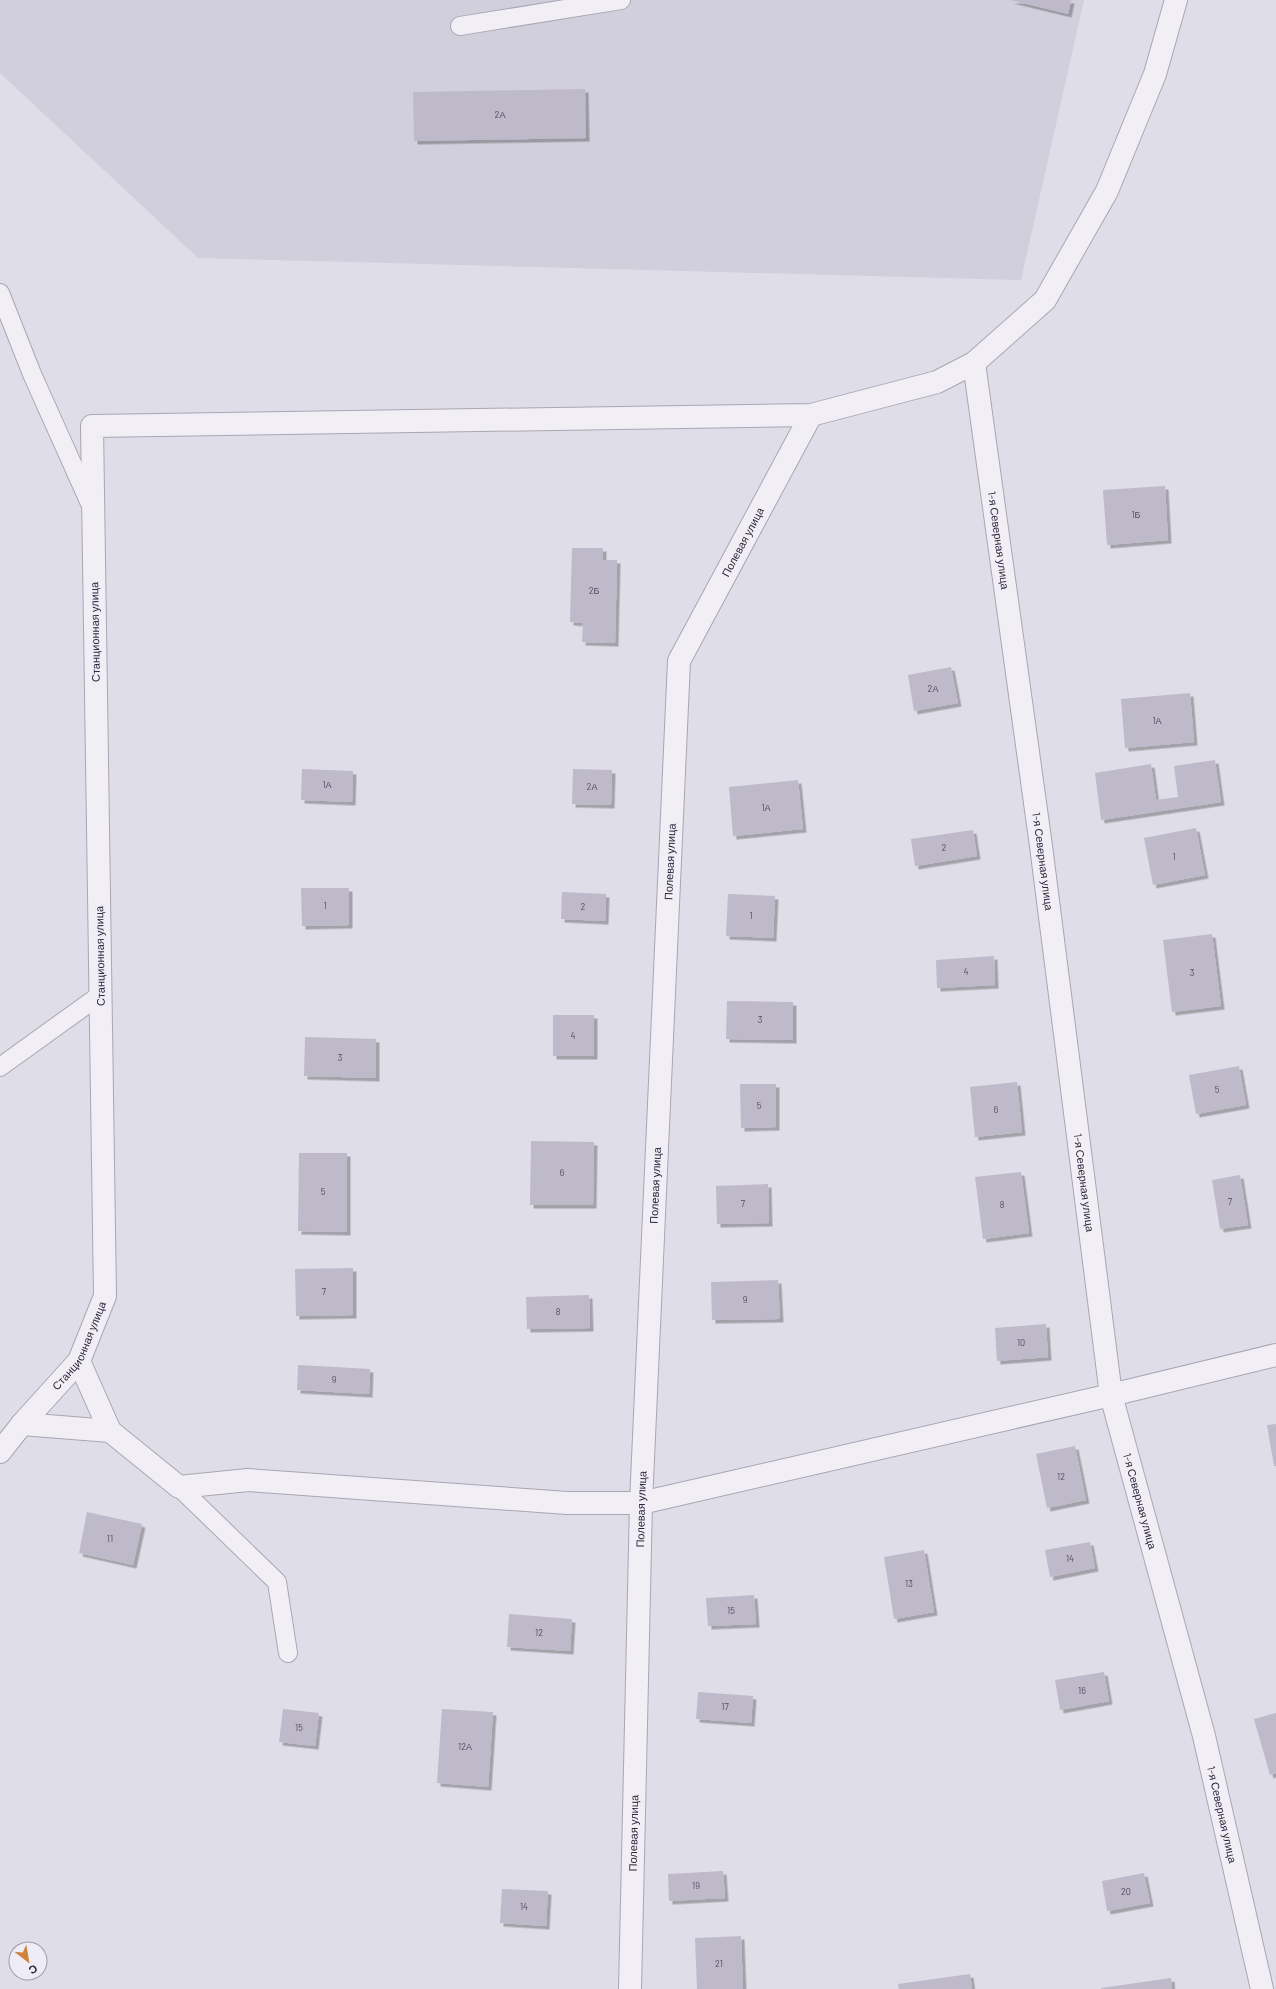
<svg xmlns="http://www.w3.org/2000/svg" width="1276" height="1989" font-family="Barlow,sans-serif">
<style>
.built{fill:#d2cfdc}
.building{fill:#bebaca;filter:url(#shadow)}
.lines{fill:none;stroke-linecap:round;stroke-linejoin:round}
.service-casing{stroke:#a9a6b4;stroke-width:20}
.minor-casing{stroke:#a9a6b4;stroke-width:24}
.service{stroke:#f1eff5;stroke-width:18}
.minor{stroke:#f1eff5;stroke-width:22}
.labels{text-anchor:middle;stroke-width:3;stroke-linejoin:round;paint-order:stroke}
.number-label{font-size:9px;fill:#504b61}
.street-label{font-size:11px;fill:#2c263e;stroke:#eeecf5}
</style>
<defs>
<filter id="shadow"><feDropShadow dx="3.5" dy="3.5" stdDeviation="0" flood-color="#0004"/></filter>
</defs>
<rect width="100%" height="100%" fill="#dfdde7"/>
<polygon class="built" points="0,0 1084,0 1021,280 198,258 0,73"/>
<g class="building">
<polygon points="1010,0 1071,0 1068,14"/>
<polygon points="585,89 586,138 414,141 413,92"/>
<polygon points="1165,486 1168,540 1107,545 1103,490"/>
<polygon points="572,548 603,548 603,560 617,560 615,643 582,642 583,623 570,622"/>
<polygon points="951,667 958,703 914,711 908,675"/>
<polygon points="1190,693 1194,742 1125,748 1121,699"/>
<polygon points="1215,760 1221,802 1101,820 1095,773 1151,764 1156,800 1178,797 1174,766"/>
<polygon points="302,769 353,771 352,802 301,800"/>
<polygon points="573,769 612,770 611,805 572,804"/>
<polygon points="798,780 803,829 733,836 729,787"/>
<polygon points="1196,828 1205,875 1153,885 1144,838"/>
<polygon points="973,830 977,856 915,866 911,839"/>
<polygon points="301,888 349,888 349,925 302,926"/>
<polygon points="562,892 606,894 605,921 561,919"/>
<polygon points="728,894 775,896 773,938 726,936"/>
<polygon points="1212,934 1221,1006 1172,1012 1163,940"/>
<polygon points="994,956 995,985 937,988 936,960"/>
<polygon points="727,1001 793,1002 793,1040 726,1039"/>
<rect x="553" y="1015" width="41" height="41"/>
<polygon points="305,1037 376,1039 376,1078 304,1076"/>
<polygon points="1239,1066 1246,1105 1196,1114 1189,1075"/>
<polygon points="1017,1082 1022,1132 975,1137 970,1087"/>
<polygon points="740,1084 776,1084 776,1127 741,1128"/>
<polygon points="531,1141 594,1142 593,1205 530,1205"/>
<polygon points="299,1153 347,1153 347,1232 298,1231"/>
<polygon points="1021,1172 1029,1233 983,1239 975,1177"/>
<polygon points="1240,1175 1248,1225 1220,1229 1212,1180"/>
<polygon points="768,1184 769,1223 717,1224 716,1186"/>
<polygon points="353,1268 353,1315 296,1316 295,1269"/>
<polygon points="778,1280 780,1319 712,1320 711,1282"/>
<polygon points="589,1295 590,1328 527,1329 526,1297"/>
<polygon points="1046,1324 1048,1357 997,1361 995,1328"/>
<polygon points="298,1365 370,1369 369,1394 297,1390"/>
<polygon points="1276,1424 1276,1466 1274,1466 1267,1425"/>
<polygon points="1075,1446 1086,1500 1047,1508 1036,1454"/>
<polygon points="87,1512 142,1524 133,1565 79,1553"/>
<polygon points="1090,1542 1095,1568 1050,1577 1045,1550"/>
<polygon points="924,1550 934,1612 894,1619 884,1557"/>
<polygon points="754,1595 756,1624 708,1626 706,1598"/>
<polygon points="509,1614 572,1619 570,1651 507,1647"/>
<polygon points="1104,1672 1109,1701 1060,1710 1055,1680"/>
<polygon points="698,1692 753,1696 751,1723 696,1719"/>
<polygon points="283,1709 319,1713 315,1746 279,1742"/>
<polygon points="442,1709 493,1712 488,1787 437,1783"/>
<polygon points="1276,1713 1276,1773 1270,1775 1254,1719"/>
<polygon points="723,1871 725,1898 669,1901 668,1874"/>
<polygon points="1144,1873 1150,1903 1107,1911 1102,1881"/>
<polygon points="502,1889 548,1891 546,1926 500,1923"/>
<polygon points="741,1936 743,1989 697,1989 695,1938"/>
<polygon points="970,1974 972,1989 899,1989 898,1984"/>
<polygon points="1171,1978 1172,1989 1101,1989 1101,1988"/>
</g>
<g class="lines">
<defs>
<g id="service">
<polyline points="460,26 621,0"/>
<polyline points="0,293 32,374 92,508"/>
<polyline points="0,1067 100,995"/>
<polyline points="179,1487 277,1582 288,1653"/>
</g>
<g id="minor">
<path id="s1" d="M974,363L1041,846L1111,1395L1204,1736L1262,1989"/>
<polyline points="79,1361 110,1431"/>
<polyline points="22,1424 110,1431 179,1487 248,1480 567,1503 641,1503 1111,1395 1276,1355"/>
<path id="s2" d="M0,1452L22,1424L79,1361L105,1296L92,426L811,415L937,382L974,363L1045,300L1107,191L1155,74L1176,0"/>
<path id="s3" d="M630,1989L641,1503L679,661L811,415"/>
</g>
</defs>
<use href="#service" class="service-casing"/>
<use href="#minor" class="minor-casing"/>
<use href="#service" class="service"/>
<use href="#minor" class="minor"/>
</g>
<g class="labels">
<g class="number-label">
<text x="500" y="118">2А</text>
<text x="1136" y="518">1Б</text>
<text x="594" y="594">2Б</text>
<text x="933" y="692">2А</text>
<text x="1157" y="724">1А</text>
<text x="327" y="788">1А</text>
<text x="592" y="790">2А</text>
<text x="766" y="811">1А</text>
<text x="944" y="851">2</text>
<text x="1174" y="860">1</text>
<text x="325" y="909">1</text>
<text x="583" y="910">2</text>
<text x="751" y="919">1</text>
<text x="966" y="975">4</text>
<text x="1192" y="976">3</text>
<text x="760" y="1023">3</text>
<text x="573" y="1039">4</text>
<text x="340" y="1061">3</text>
<text x="1217" y="1093">5</text>
<text x="759" y="1109">5</text>
<text x="996" y="1113">6</text>
<text x="562" y="1176">6</text>
<text x="323" y="1195">5</text>
<text x="1230" y="1205">7</text>
<text x="743" y="1207">7</text>
<text x="1002" y="1208">8</text>
<text x="324" y="1295">7</text>
<text x="745" y="1303">9</text>
<text x="558" y="1315">8</text>
<text x="1021" y="1346">10</text>
<text x="334" y="1383">9</text>
<text x="1061" y="1480">12</text>
<text x="110" y="1542">11</text>
<text x="1070" y="1562">14</text>
<text x="909" y="1587">13</text>
<text x="731" y="1614">15</text>
<text x="539" y="1636">12</text>
<text x="1082" y="1694">16</text>
<text x="725" y="1710">17</text>
<text x="299" y="1731">15</text>
<text x="465" y="1750">12А</text>
<text x="696" y="1889">19</text>
<text x="1126" y="1895">20</text>
<text x="524" y="1910">14</text>
<text x="719" y="1967">21</text>
</g>
<g class="street-label">
<text dy="4" stroke="none"><textPath href="#s1" startOffset="179">1-я Северная улица</textPath></text>
<text dy="4" stroke="none"><textPath href="#s3" startOffset="1464">Полевая улица</textPath></text>
<text transform="translate(95 632) rotate(-91)" y="4">Станционная улица</text>
<text dy="4" stroke="none"><textPath href="#s1" startOffset="503">1-я Северная улица</textPath></text>
<text dy="4" stroke="none"><textPath href="#s3" startOffset="1128">Полевая улица</textPath></text>
<text transform="translate(100 956) rotate(-91)" y="4">Станционная улица</text>
<text dy="4" stroke="none"><textPath href="#s1" startOffset="827">1-я Северная улица</textPath></text>
<text dy="4" stroke="none"><textPath href="#s3" startOffset="804">Полевая улица</textPath></text>
<text dy="4" stroke="none"><textPath href="#s2" startOffset="134">Станционная улица</textPath></text>
<text dy="4" stroke="none"><textPath href="#s1" startOffset="1151">1-я Северная улица</textPath></text>
<text dy="4" stroke="none"><textPath href="#s3" startOffset="480">Полевая улица</textPath></text>
<text dy="4" stroke="none"><textPath href="#s1" startOffset="1475">1-я Северная улица</textPath></text>
<text dy="4" stroke="none"><textPath href="#s3" startOffset="156">Полевая улица</textPath></text>
</g>
</g>
<g transform="translate(28 1961) rotate(149)"><circle r="19" fill="#eeecf5" stroke="#a09dac"/>
<path d="M0-3L7 15L0 10L-7 15Z" fill="#d1823c"/>
<text y="-6" font-size="11" font-weight="bold" text-anchor="middle" fill="#2c263e">С</text>
</g>
</svg>
